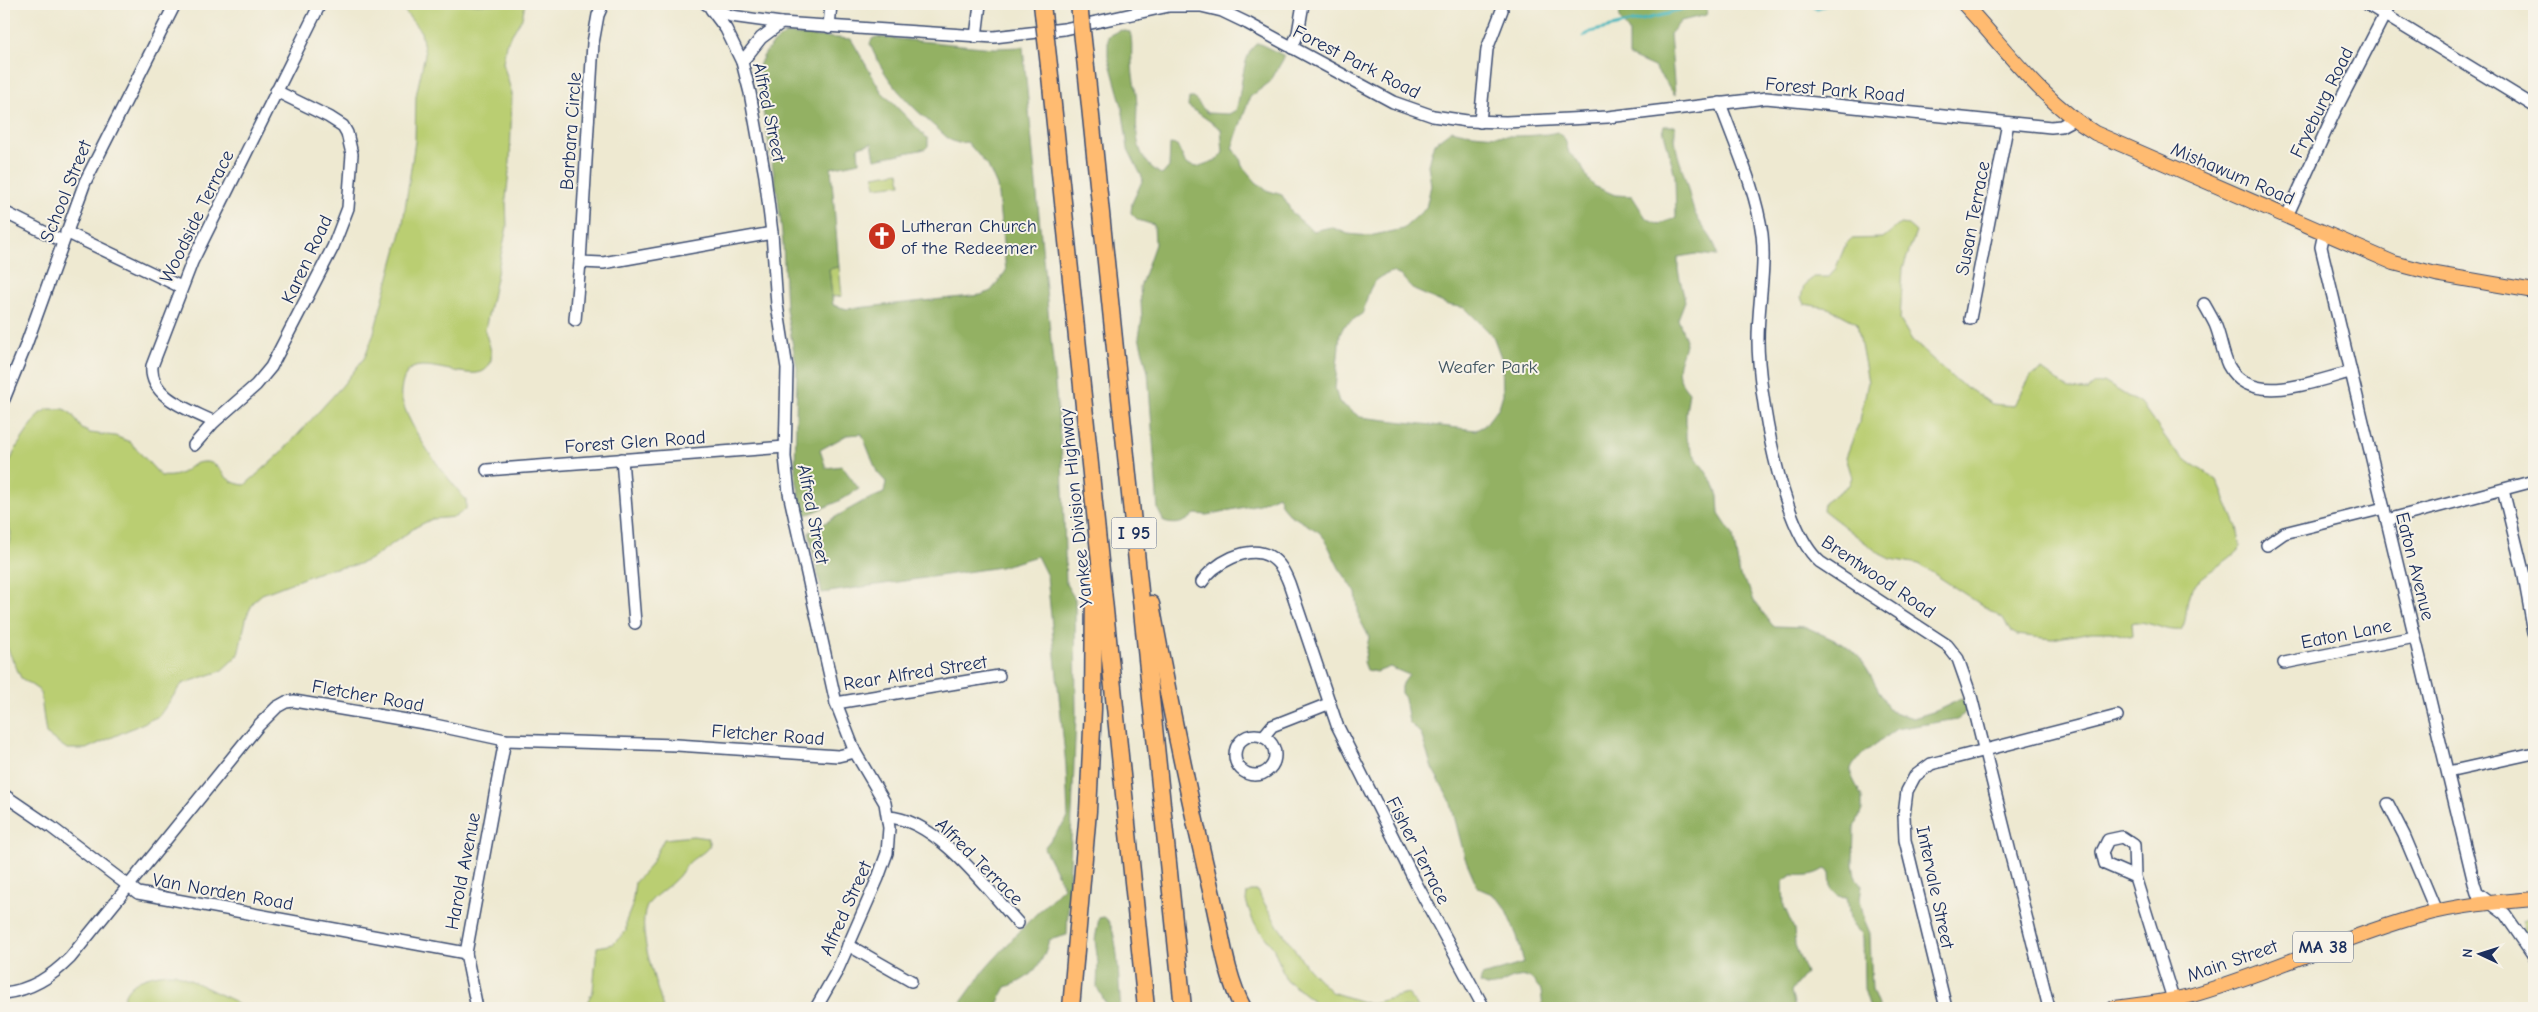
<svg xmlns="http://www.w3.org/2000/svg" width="2538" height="1012" font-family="'Comic Neue',sans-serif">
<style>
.green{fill:#bace72;stroke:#6a7e68}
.forest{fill:#93b164;stroke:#577061;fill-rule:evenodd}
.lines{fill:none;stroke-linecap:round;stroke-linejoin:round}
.stream{stroke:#47b7be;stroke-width:3}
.minor-casing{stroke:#3b4b6f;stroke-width:14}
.major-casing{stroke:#3b4b6f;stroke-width:16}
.highway-casing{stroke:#3b4b6f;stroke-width:19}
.minor{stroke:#fff;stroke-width:11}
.major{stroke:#ffbb71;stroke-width:14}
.highway{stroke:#ffbb71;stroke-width:16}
.highway-bridge-casing{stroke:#3b4b6f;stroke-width:19;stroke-linecap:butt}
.highway-bridge{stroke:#ffbb71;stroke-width:16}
.labels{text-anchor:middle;stroke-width:4;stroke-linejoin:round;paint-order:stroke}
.shield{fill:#f7f3e8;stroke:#5d6a87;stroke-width:1}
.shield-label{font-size:18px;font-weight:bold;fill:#1b2f5e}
.street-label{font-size:19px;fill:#1b2f5e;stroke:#f7f3e8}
.poi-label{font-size:19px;fill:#1b2f5e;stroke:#f7f3e8;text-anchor:start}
.park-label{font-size:19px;fill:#435763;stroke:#f7f3e8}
</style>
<rect width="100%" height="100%" fill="#f7f3e8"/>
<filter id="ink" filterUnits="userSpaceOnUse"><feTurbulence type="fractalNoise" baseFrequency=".02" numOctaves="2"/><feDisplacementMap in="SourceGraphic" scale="10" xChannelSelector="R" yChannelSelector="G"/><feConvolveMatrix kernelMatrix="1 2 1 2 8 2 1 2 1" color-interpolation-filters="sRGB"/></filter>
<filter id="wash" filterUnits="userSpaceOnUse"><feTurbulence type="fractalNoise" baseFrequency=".0096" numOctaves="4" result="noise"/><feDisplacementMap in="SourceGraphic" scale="20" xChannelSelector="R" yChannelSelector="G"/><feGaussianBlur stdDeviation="1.12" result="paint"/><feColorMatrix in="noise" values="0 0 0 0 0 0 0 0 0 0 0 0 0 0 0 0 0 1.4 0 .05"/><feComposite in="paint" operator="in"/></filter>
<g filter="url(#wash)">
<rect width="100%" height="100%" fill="#eee9d1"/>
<g class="green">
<path d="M399,4H525L522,18L506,44L503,63L512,94L510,162L506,199L507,227L485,330C487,342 496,355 488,367C475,387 418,351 406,374C403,379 400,391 401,396C409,431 443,472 466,500V509L455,517L432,519L416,527L371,559L356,565L325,570L262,594L254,601L247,615L238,655L221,671L182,684L159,716L86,749H67L46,734L40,691L21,678L4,641V565L11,533L4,515V476L16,448L39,414L48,409H64L72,414L82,429L90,433L115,436L130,442L161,476C187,479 187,462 204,462C223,461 219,483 245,485L280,454L342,386L365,357L373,336L402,229L415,141L416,96L425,54L421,32Z"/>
<polygon points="899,172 901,184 875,187 874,176"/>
<path d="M1900,224L1908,225L1916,232L1903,268L1900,320L1912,340L1954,379L1992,404L2014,406L2031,376L2042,370L2069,389L2088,390L2095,384L2104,382L2142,405L2173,448L2189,462L2217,480L2237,527L2241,547C2227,564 2205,570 2192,589C2184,602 2189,618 2181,630C2166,632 2153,622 2135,622L2132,623L2133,636L2130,637L2111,632H2092L2052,639L2017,635L2010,631L2003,619L1919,564L1890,559L1880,554L1823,510L1824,503L1849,485L1852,477L1846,457L1860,420L1868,382L1857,323L1829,308L1804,304L1801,298L1804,285L1814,277H1829L1835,270L1846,244L1851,239L1883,238Z"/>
<polygon points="839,267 842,296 832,297 829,268"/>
<path d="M693,836L707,838L710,845C704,855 694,856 687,865C684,869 681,873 678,877C669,887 657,893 649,903C633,924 657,984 663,1008H584L593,991L597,947L613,944L626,931V921L632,906L635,882L649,867L664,839Z"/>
<polygon points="1251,891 1257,891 1278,926 1308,968 1331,992 1369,1004 1407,994 1419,1008 1323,1008 1286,980 1274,949 1253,921 1246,901 1247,893"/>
<polygon points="2534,916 2534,950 2523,934 2522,921"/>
<path d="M175,973L230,999L243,1008H122C123,1004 123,1000 124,997C130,977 158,973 175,973Z"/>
</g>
<g class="forest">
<polygon points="1622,4 1709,4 1706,15 1681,21 1670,34 1675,95 1654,67 1629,56 1629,32 1619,18"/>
<path d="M1120,30L1130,32C1133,42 1131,52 1132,63C1132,77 1137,92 1137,106C1136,135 1134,157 1162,175L1169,167L1170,144L1177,145L1186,164L1197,167L1219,159L1223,152L1221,129L1188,106L1189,98H1194L1207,113L1229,114L1236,110C1242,92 1242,51 1258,43L1285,56L1270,82L1250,97L1232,148L1240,158L1242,166L1256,182L1266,190L1282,195L1293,214L1313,231L1331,227L1348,234L1369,236L1403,229L1426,208L1431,185L1428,165L1432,149L1436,142L1452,130C1472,137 1537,138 1557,132L1565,139L1569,153L1581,164L1588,179L1594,186L1615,195L1632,196L1646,218L1659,224L1676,218L1675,176L1663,129L1664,126H1675C1674,151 1680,159 1686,182C1690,195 1691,207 1698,219C1705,231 1717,242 1717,256L1696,254L1678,257V270L1685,301L1678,319L1686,340C1681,364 1670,371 1689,392L1686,412V438L1693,453L1713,482L1718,496L1719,514L1733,535L1740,576L1749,588L1754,601L1773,626L1806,627L1843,644L1859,657L1868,671L1890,711L1913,718L1936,711L1961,699L1968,702L1964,714L1957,719L1896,729L1861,755L1851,768V775L1862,797V810L1854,829L1853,864L1855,876L1862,886L1860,899L1864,919L1870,933L1872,990L1879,1008H1870L1864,989L1863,938L1861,932C1847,926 1850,911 1847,897L1838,896L1831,888L1830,872L1825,869C1815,876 1803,876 1792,875L1783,881L1784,906L1794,929L1795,945L1806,973L1791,991L1795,1008H1543L1541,990L1530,977C1526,977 1521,976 1518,977C1503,979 1495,993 1480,983L1482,976L1524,963L1517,936L1503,904L1492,894L1478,888L1465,858L1450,800L1432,768L1421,734L1409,722L1405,698L1401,693V686L1409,675L1390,667L1377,672L1367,670L1364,662L1369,637L1359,618L1356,593L1351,585L1339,568L1325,539L1319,532L1289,514L1282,506L1278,495L1259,504L1207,515L1195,514C1186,523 1176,526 1164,522L1158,510L1148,372L1139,337L1142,319L1140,287L1155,244L1154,225L1138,220L1131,213L1132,203L1143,179L1128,149L1122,106L1108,56V36ZM1392,272L1401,276L1414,290L1448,305L1465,308L1493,336L1502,360L1503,394L1499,407L1484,426L1476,430L1360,417L1339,402L1335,389L1340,334L1344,326L1363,313C1369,291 1369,280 1392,272Z"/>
<path d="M786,34L851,39L881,91L928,139V146L925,149L875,159L872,143L858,147L859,162L831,168L839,267L829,269L833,305L847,309L981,295L991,291L1006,271L997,186L988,166L967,142L958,143L950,140C916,110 888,88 870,44L872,39L876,37L994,48L1023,47L1062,458L1066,584L1075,599L1076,716L1067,935L1049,940C1042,966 1031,979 1006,987L995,1008H957L986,968L1030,920L1064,887L1044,848L1068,818L1066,766L1047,576L1037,556L1000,567L822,593L809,532L862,502L884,493L886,482L877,472L862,434L847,435L820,450L826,468L842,466L859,489L835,503L804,516L795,473L797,368L786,309L783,243L778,198L757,75C760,56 770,44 786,34Z"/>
<path d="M1104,917C1120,925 1118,990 1121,1008H1108L1097,987L1098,963L1095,940L1099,918Z"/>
</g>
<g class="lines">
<g class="stream">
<polyline points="1810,4 1817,8 1829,4"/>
<polyline points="1583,37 1590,32 1667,14 1697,4"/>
</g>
</g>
</g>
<g filter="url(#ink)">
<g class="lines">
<defs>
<g id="minor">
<polyline points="603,4 598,15 593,43 580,262 603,263 772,233"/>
<polyline points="706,4 716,10 731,16 781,23 994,37 1064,29 1169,6 1201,6 1222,11 1247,23 1393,102 1433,116 1467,121 1506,122 1608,117 1766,98 2051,127 2061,126 2074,119"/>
<polyline points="2367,4 2534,106"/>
<polyline points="711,9 726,29 742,62 750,93 765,176 772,233 777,305 787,368 785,457 789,493 836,703 855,752 885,803 889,828 887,853 878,878 837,971 816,1008"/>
<polyline points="829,27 831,4"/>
<polyline points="976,37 980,4"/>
<polyline points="1292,48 1298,33 1303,4"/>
<polyline points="742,62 761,38 781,23"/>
<path d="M1720,103C1735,145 1756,189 1762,234C1766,269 1758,304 1758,340C1758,391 1781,529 1820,562L1947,645L1958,659L1971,696L2049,1008"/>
<polyline points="1480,122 1487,49 1502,10"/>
<polyline points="4,212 62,241"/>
<polyline points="2287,216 2335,111 2390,4"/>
<polyline points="66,232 181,287"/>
<polyline points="2324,233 2321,247 2474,883 2477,893 2505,914 2534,956"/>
<path d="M2204,304C2208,311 2212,318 2215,324C2221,338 2222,352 2228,365C2251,409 2315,380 2351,372"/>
<polyline points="1970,319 2008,123"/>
<polyline points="575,320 580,262"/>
<polyline points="4,399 26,345 85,182 175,4"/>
<path d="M214,422C191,410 149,398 152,366L192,262L320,4"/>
<polyline points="194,445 214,422 256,385 271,367 333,247 348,208 352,154 347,133 343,126 329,117 276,91"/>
<polyline points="622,459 635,623"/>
<polyline points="487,470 785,447"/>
<polyline points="2503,490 2523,571 2534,632"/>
<polyline points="2387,520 2534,481"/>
<polyline points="2267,545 2284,533 2384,508"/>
<path d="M1202,582C1213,564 1248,544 1269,556C1280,562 1285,573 1289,583L1337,725L1417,885L1484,1008"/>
<polyline points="2284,663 2415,637"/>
<polyline points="836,703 999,676"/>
<circle cx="1255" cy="755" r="20"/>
<polyline points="1263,737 1272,726 1328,704"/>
<polyline points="2448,772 2534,753"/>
<polyline points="4,795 51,827 138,893 466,953"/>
<polyline points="2388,804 2404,835 2436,911"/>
<path d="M888,817C937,819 987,889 1018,923"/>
<polyline points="2135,877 2105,864 2102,852 2108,840 2122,837 2134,845 2135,877 2173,999"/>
<polyline points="848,945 911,981"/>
<path d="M4,993C31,990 51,977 70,958L258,726L277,707L286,702L294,701L430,724L505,740L677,745L838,756L855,752"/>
<polyline points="477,1008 466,953 505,740"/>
<polyline points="1946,1008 1905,840 1904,815 1907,791 1915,776 1931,764 2117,716"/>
</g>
<g id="major">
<path d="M1964,4C2005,48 2043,102 2095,133L2394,263L2436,274L2534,291"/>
<path d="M2114,1008C2139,1005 2165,1002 2189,996C2268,974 2342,937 2422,915C2459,905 2496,902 2534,899"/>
</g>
<g id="highway">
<polyline points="1085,58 1183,1008"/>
<polyline points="1049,66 1146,1008"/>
<path d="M1151,604C1169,701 1189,798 1212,895C1221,932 1225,974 1243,1008"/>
<polyline points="1071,1008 1088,811 1093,709 1094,578"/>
</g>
</defs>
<use href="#minor" class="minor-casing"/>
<use href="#major" class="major-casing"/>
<use href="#highway" class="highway-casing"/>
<use href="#minor" class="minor"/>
<use href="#major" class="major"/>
<use href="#highway" class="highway"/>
<defs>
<g id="highway-bridge">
<polyline points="1042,4 1049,66"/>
<polyline points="1079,4 1085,58"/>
</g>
</defs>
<use href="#highway-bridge" class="highway-bridge-casing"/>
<use href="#highway-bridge" class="highway-bridge"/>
</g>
</g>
<defs>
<symbol id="church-disc" viewBox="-11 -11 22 22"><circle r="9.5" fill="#c8321e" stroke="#f7f3e8"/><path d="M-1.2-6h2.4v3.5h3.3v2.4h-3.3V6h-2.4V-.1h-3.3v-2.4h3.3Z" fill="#fff"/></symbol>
</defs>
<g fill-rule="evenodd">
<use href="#church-disc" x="866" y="220" width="32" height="32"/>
</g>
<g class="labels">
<g class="shield">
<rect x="1111.5" y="517.5" width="45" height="31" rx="4"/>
<rect x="2293" y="931.5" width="60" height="31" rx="4"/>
</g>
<g class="shield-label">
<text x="1134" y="539">I 95</text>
<text x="2323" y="953">MA 38</text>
</g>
<g class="street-label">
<text transform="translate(1357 61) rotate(27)" y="7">Forest Park Road</text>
<text transform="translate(1835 89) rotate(5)" y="7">Forest Park Road</text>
<text transform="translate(2321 102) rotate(-64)" y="7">Fryeburg Road</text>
<text transform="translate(770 112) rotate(78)" y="7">Alfred Street</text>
<text transform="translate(570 131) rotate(-86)" y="7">Barbara Circle</text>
<text transform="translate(2233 173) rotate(23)" y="7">Mishawum Road</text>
<text transform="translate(65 191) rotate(-68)" y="7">School Street</text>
<text transform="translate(196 216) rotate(-64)" y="7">Woodside Terrace</text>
<text transform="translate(1972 218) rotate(-79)" y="7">Susan Terrace</text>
<text transform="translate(306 259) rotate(-65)" y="7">Karen Road</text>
<text transform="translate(635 441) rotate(-4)" y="7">Forest Glen Road</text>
<text transform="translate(1075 508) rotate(-96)" y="7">Yankee Division Highway</text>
<text transform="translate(814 514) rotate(79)" y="7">Alfred Street</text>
<text transform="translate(2416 566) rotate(76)" y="7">Eaton Avenue</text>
<text transform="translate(1879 576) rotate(34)" y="7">Brentwood Road</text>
<text transform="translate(2346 633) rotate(-11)" y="7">Eaton Lane</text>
<text transform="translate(915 672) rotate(-9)" y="7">Rear Alfred Street</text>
<text transform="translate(368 695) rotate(10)" y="7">Fletcher Road</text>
<text transform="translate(768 734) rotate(4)" y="7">Fletcher Road</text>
<text transform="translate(1419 850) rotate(63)" y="7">Fisher Terrace</text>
<text transform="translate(980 861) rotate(45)" y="7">Alfred Terrace</text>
<text transform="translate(462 871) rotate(-79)" y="7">Harold Avenue</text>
<text transform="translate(1936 887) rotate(78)" y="7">Intervale Street</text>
<text transform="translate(223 891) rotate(10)" y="7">Van Norden Road</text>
<text transform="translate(845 908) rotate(-66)" y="7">Alfred Street</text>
<text transform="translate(2232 960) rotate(-19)" y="7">Main Street</text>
</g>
<g class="poi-label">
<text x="901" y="232">Lutheran Church<tspan x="901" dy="22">of the Redeemer</tspan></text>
</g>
<g class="park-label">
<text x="1488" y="373">Weafer Park</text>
</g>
</g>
<rect width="2538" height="1012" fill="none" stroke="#f7f3e8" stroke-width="20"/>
<g transform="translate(2480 954) rotate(274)" stroke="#f7f3e8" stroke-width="4" paint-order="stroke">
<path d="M0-4L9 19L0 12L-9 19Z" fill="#1b2f5e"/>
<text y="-8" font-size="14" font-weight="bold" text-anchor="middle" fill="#1b2f5e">N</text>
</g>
</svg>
